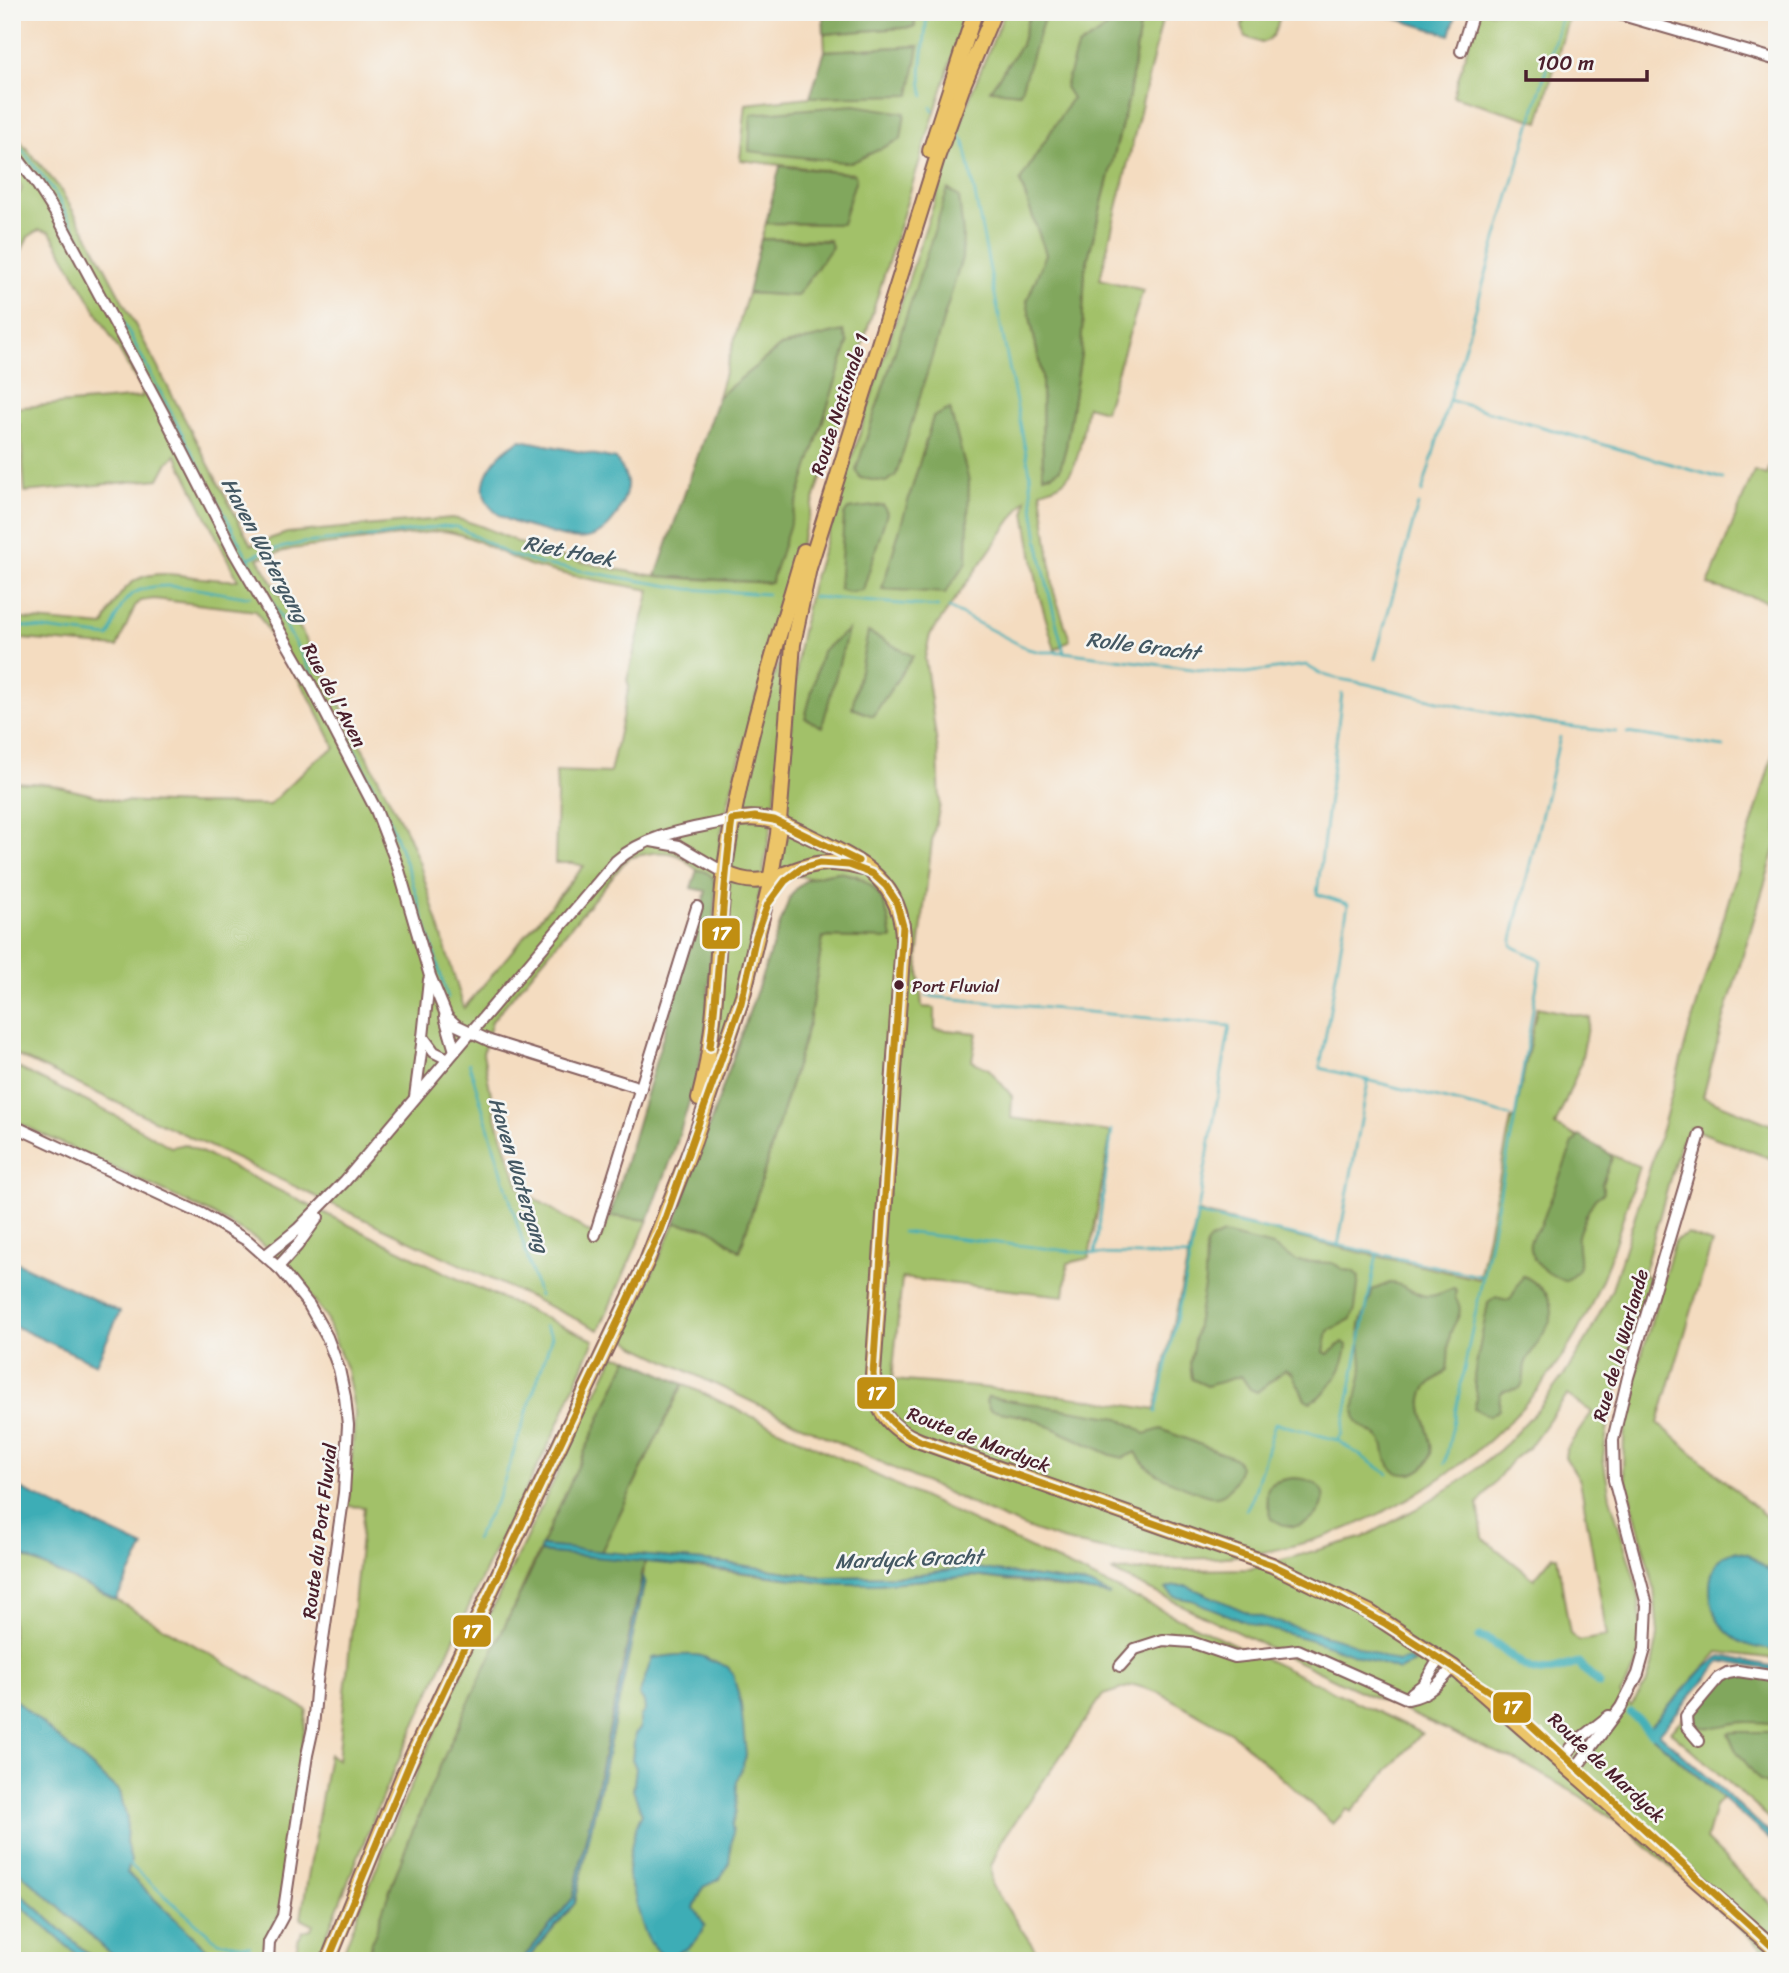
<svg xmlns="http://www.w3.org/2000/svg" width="1789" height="1973" font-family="Sriracha,sans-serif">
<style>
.green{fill:#a2c169;stroke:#76704a;stroke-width:2;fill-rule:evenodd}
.forest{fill:#81a75d;stroke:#666344;stroke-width:2}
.water{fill:#3cadb6;stroke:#436670;stroke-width:2}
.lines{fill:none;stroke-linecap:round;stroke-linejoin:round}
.stream{stroke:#3cadb6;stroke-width:2.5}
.canal{stroke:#3cadb6;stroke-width:9}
.minor-casing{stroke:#86615f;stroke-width:14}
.major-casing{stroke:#86615f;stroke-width:18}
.minor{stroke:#fff;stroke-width:10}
.major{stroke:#ecc569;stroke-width:14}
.bus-1-casing{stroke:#f6f6f2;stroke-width:12}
.bus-1{stroke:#c08e12;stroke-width:7}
.bus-dot{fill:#4a1f2b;stroke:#f6f6f2;stroke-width:2.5}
.labels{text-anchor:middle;stroke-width:5;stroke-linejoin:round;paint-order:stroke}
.bus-label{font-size:17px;fill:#4a1f2b;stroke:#f6f6f2;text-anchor:start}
.street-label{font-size:19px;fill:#4a1f2b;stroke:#f6f6f2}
.water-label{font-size:21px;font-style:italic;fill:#445863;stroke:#f6f6f2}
.line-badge{stroke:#f6f6f2;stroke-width:2.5}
.badge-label{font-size:19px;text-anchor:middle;font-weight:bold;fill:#fff}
</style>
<rect width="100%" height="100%" fill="#f6f6f2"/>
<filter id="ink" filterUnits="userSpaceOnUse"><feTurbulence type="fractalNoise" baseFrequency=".0143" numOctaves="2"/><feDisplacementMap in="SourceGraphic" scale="14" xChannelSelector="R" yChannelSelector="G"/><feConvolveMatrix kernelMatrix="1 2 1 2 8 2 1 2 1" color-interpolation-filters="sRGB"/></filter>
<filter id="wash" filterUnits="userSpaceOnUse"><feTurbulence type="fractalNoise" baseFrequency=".00686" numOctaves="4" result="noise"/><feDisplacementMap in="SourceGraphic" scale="28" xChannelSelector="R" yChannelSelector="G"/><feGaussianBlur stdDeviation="1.57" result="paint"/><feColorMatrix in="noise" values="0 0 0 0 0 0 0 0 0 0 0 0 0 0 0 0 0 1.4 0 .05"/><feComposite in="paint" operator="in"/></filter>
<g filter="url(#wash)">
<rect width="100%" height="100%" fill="#f4dcc0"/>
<g class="green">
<path d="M914,12H966L788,584L732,787L721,834L716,888C711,872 712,876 698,870C691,868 687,859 680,856C663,849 645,854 628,858L492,1021L483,1053L495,1115L520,1189L600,1239L610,1216L648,1220L599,1330L12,1053V782L47,784L118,801L191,804L269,805L314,761L335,748L310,698L256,611L154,599L140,601L135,606L117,647L12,638V618L104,626C133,547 174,582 238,580L176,455L168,462L159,479L25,492L20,425H12V408L142,397V390L50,232L39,230L28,237L12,271V208L22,188L12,173V131L58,186L90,239L251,545L287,533L452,518C486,524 513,543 547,553C580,562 624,572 658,576C695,580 733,581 770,583L843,332L781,346L718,397L748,293L797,296L830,240L761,239L766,223L841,224L856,178L854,174L740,160L746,104L810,97L856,95L919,46L825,51L824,34L915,27ZM439,531C472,532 498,555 529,565C568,577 610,582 650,590L627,680L629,686L610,773L556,771L557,794L555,863H572L584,866L464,1008L419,862L407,833L301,630L258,558L292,549Z"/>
<path d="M1005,12H1030L1021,45L991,89L1019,93L1046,12H1082V20H1094L1105,12H1130L1077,48L1072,98L1020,181L1047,254L1027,301L1042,376L1043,476L1060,469L1066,447L1081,354L1085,270L1129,96L1142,12H1164L1100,279L1143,290L1105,411L1087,406C1083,427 1080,471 1061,483C1055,487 1047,489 1041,491L1054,592L1070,640L1055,650L1039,595L1025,512L1026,499L930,635L925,658L938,752L940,805L932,841L918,958L922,1007L935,1008V1029L977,1033L972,1061L989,1069L1012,1096L1011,1118L1111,1132L1089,1258L1068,1263L1064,1296L902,1278L892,1380C980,1387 1067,1394 1155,1410L1198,1212L1328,1245L1479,1279L1511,1119L1515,1118L1537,1007L1590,1018L1580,1066L1555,1126C1583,1138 1609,1157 1639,1166C1619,1230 1603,1294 1566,1351C1494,1461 1367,1542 1236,1556C1178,1563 1119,1555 1062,1540C1015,1527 969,1502 924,1482C827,1438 731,1392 635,1346L623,1336L675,1223L711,1229L740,1251L809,1023L823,937L892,938L872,886L856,875L837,872L807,878L780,870V846L799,646L811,587L918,250L972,91Z"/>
<path d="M1245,12H1281C1277,25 1276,39 1261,43L1246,37L1242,27Z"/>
<polygon points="1478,12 1570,12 1539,122 1453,96"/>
<polygon points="1777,441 1777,604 1708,585 1754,471 1767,475"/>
<path d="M789,643L774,809L761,885L742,988L718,1051L714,1050C722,1003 722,960 726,912C731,859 741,806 753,755C761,716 770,678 789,643Z"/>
<path d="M1777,741V843L1724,1018L1703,1097L1777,1127V1161L1690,1128L1679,1147L1643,1275L1650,1277L1609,1418L1603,1458L1610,1497L1637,1587L1643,1637L1635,1668L1620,1695L1631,1706L1646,1684L1652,1666L1658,1635L1654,1588L1623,1468L1624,1437L1630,1395L1675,1240L1688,1234L1712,1243L1658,1423L1777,1526V1659L1718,1652L1650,1727L1644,1721L1641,1726L1722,1798L1715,1806L1706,1840L1777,1910V1961L1627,1829L1580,1796L1527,1766L1342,1683L1111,1571L1250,1569L1364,1537L1416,1509L1464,1479L1501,1449L1537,1410L1567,1371L1588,1337L1612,1289L1663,1126L1689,1031ZM1567,1395L1592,1412L1566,1450L1565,1457L1580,1480L1607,1636L1579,1641L1570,1634L1557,1556H1553L1534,1579L1483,1538L1478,1504L1512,1460L1529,1447Z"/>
<polygon points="12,1065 120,1118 171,1147 185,1144 458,1279 594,1340 555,1432 490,1560 383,1795 316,1961 294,1961 298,1940 303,1931 311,1929 313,1924 301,1918 329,1754 338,1760 364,1507 348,1506 355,1414 347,1371 325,1315 292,1272 257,1240 212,1214 12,1120"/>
<path d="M614,1356L628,1358L443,1760L368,1955L375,1958V1961H340C417,1753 519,1555 614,1356Z"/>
<polygon points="683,1384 1422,1733 1351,1812 1347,1809 1333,1824 1233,1734 1160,1693 1134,1685 1103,1695 1001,1842 991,1866 992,1886 1043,1961 526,1961 575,1903 645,1581 643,1577 645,1561 833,1584 877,1584 973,1576 1107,1594 1090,1585 970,1567 906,1576 822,1577 726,1563 601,1552"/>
<polygon points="12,1551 116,1600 307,1710 279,1915 264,1945 262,1961 219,1961 127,1873 131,1861 126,1843 127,1820 120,1792 12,1697"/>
<polygon points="1723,1680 1777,1681 1777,1825 1670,1731"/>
<polygon points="12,1865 119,1961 96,1961 12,1886"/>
<polygon points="12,1898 18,1902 84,1961 12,1961"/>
</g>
<g class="forest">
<polygon points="823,12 914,12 915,27 824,34"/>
<polygon points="1030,12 1046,12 1020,93 990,90 1021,45"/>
<polygon points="1130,12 1142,12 1129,96 1085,270 1081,354 1066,447 1060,469 1052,474 1043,476 1042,376 1027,301 1046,254 1020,181 1072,98 1065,87 1077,48"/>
<polygon points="919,46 910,95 810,97 825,51"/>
<polygon points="854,105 905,113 901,139 851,163 749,151 751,114"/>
<polygon points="780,166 854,174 856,178 842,224 766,223"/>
<polygon points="948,189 959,197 963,234 962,258 896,475 886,482 860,478 856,470"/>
<polygon points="761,239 830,241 832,247 797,296 748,293"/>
<polygon points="843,331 848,343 771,583 656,576 718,397 781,346"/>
<polygon points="950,409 969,481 967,562 945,593 882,589 933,417"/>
<polygon points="883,505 887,513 863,590 848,592 839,589 844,515 848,509"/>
<polygon points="848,630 822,727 805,718 822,651"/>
<polygon points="868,632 913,656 873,716 852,708"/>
<path d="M697,870C710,871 712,876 716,888L706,1028L699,1069L674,1152L648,1220L610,1216L706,891L691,888Z"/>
<path d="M837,872C879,878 886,900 892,939L823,937L809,1023L740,1251L711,1229L675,1223L789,899C803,876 812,877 837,872Z"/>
<path d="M1579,1136L1610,1154L1612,1158L1602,1183L1604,1193C1601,1195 1597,1197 1595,1199C1591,1204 1579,1230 1578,1236C1575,1255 1589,1268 1565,1281C1541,1272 1515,1250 1540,1227L1573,1143Z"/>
<path d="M1223,1234L1273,1246L1296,1261L1333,1263L1344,1270L1353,1271L1359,1277L1355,1309L1351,1319L1328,1331L1324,1352L1328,1354L1343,1342L1347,1345C1346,1365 1329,1395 1310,1402L1305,1399L1292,1373L1285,1370L1257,1392L1250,1389L1241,1376L1207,1386L1192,1379L1190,1363L1205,1281L1206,1245L1210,1240Z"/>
<path d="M1523,1276C1530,1278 1535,1283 1541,1288C1568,1314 1538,1337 1526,1362C1522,1371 1527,1379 1520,1388C1501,1393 1500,1385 1499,1410L1489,1416L1474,1408L1477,1398L1474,1376L1488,1303L1496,1297L1507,1300L1511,1298Z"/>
<path d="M1390,1283C1405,1283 1413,1295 1427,1296C1436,1297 1445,1291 1454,1288L1456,1290L1455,1297C1467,1314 1453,1321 1450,1335C1448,1346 1449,1359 1447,1370C1440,1378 1428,1382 1424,1392C1414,1415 1443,1444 1426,1465C1414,1478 1394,1478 1387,1460C1384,1454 1385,1445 1381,1440C1374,1431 1356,1428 1355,1415C1353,1399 1362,1382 1362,1367C1362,1352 1358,1339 1360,1325C1363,1312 1371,1303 1372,1290Z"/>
<polygon points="628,1358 683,1384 601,1552 541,1546"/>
<path d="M988,1397L1119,1418L1136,1427L1145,1434L1161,1429L1237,1459L1240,1467C1236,1478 1231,1494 1217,1496C1209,1498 1198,1492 1190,1489C1170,1481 1146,1473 1136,1452L1123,1458L1111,1455L1031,1418L990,1410L986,1402Z"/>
<path d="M1294,1478C1355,1481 1308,1549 1272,1518C1263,1490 1262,1482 1294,1478Z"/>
<path d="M540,1552L645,1561L573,1898L521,1961C489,1961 392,1967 368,1955C411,1815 478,1684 540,1552Z"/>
<path d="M1734,1674L1777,1681V1723C1767,1723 1758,1722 1748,1722C1731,1721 1706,1734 1692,1723V1715L1723,1680Z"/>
<polygon points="1736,1732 1777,1732 1777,1782 1768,1785 1760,1781 1735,1749 1728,1733"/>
</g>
<g class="water">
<polygon points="1374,12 1457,12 1450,35"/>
<path d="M521,440L616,459C629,480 631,484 620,508C615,520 604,533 591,537C577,542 557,535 544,531C532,528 519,525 508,520C463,498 488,457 521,440Z"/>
<polygon points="12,1260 120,1312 96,1364 12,1325"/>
<polygon points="12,1485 144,1547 116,1600 12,1551"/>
<polygon points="541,1546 726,1563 822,1577 906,1576 970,1567 1090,1585 1110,1595 1027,1582 973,1576 877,1584 833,1584 710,1568 540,1552"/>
<path d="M1735,1551L1748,1554L1777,1577V1650C1758,1649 1741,1646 1727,1632C1706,1613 1700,1559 1735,1551Z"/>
<polygon points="643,1577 645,1581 575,1903 526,1961 521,1961 573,1898"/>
<polygon points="1175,1586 1187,1586 1251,1614 1348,1642 1397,1662 1409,1659 1414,1663 1399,1670 1308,1639 1253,1625 1191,1600 1174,1597 1166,1589"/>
<path d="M676,1655C688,1655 702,1653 710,1661L716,1662L728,1667L733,1675L741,1704L746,1756L737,1781L736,1812L732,1825L733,1832L729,1863L720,1879L703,1887L694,1908L705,1925C698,1944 687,1950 668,1956C645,1951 640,1916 635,1897C632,1888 627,1880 628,1871C629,1853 634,1828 642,1814L633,1790L636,1768L632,1759L635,1734L640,1728V1717L645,1710L644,1702L639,1695L652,1658Z"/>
<polygon points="1721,1656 1777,1667 1777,1671 1721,1661 1659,1733 1777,1840 1777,1846 1641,1726 1644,1721 1650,1727 1702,1670"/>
<polygon points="12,1697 120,1792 127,1820 126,1843 131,1861 127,1873 219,1961 119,1961 12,1865"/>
<polygon points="12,1886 96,1961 84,1961 12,1898"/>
</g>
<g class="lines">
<g class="stream">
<path d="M924,96C916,70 928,40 926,12"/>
<polyline points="931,107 933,110"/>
<path d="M956,133L964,141L969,164L1030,473C1034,534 1048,593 1064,652L1215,672L1245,673L1306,665C1329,681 1341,678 1367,684C1448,704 1532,724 1616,732"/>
<polyline points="12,137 54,191 252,566 355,750 389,819 411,878 448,998"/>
<polyline points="1449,400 1723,479"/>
<polyline points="1422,492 1563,12"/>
<polyline points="249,558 262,552 302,543 379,536 443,526 458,527 508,554 541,564 688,589 767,594"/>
<polyline points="813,597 938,607"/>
<polyline points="949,608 1028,649 1041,652 1064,652"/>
<path d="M12,625L109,637C114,625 118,608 128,598C151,574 215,593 245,597L250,596"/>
<polyline points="1375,659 1418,505"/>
<polyline points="1342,693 1317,894 1348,904 1320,1068 1510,1116"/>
<polyline points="1627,733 1724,747"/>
<polyline points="926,996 1230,1026 1190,1256 1156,1412"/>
<polyline points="469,1063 539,1296"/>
<polyline points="1196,1214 1480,1276"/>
<polyline points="902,1232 1095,1254 1190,1256"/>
<polyline points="1338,1246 1368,1082"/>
<polyline points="1095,1254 1112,1130"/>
<polyline points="1337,1440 1342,1434 1377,1254"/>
<polyline points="1445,1463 1515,1118 1541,960 1512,946 1512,940 1560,737"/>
<polyline points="1246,1510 1253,1497 1275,1423 1337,1440 1388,1474"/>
<polyline points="475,1540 499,1496 552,1336 545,1326"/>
<polyline points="129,1864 212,1937 220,1942 250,1946"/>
<polyline points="685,1951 701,1959 726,1961"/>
</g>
<g class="canal">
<path d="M1480,1637C1503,1642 1516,1668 1539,1671C1551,1673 1566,1666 1578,1663L1599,1684"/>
<polyline points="1631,1713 1651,1732"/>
</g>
</g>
</g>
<g filter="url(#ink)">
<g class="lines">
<defs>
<g id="minor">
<polyline points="1612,12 1777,60"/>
<polyline points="1461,51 1473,12"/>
<polyline points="12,151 35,181 56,214 163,413 234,552 310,683 376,810 398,867 430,976 447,1017 456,1025 490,1041 641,1088"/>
<polyline points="651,841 679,846 725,873"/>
<polyline points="429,980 423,1037 434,1052 448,1059"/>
<polyline points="445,1017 455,1051"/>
<polyline points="415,1097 423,1037"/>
<polyline points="12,1125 202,1214 248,1241 281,1270 309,1305 327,1337 339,1369 345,1397 348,1425 344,1493 317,1681 313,1728 307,1755 283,1916 269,1942 268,1961"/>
<polyline points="595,1235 697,907"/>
<path d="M266,1255L298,1229L345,1181L616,861C648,833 692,829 732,820"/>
<polyline points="278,1267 297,1246 318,1217"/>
<path d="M1120,1666L1135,1649L1163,1640L1191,1642L1235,1657L1298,1650L1408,1699C1428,1696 1442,1681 1453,1667"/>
<polyline points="1412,1693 1424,1684 1440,1657"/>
<polyline points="1699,1741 1687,1727 1686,1716 1718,1678 1727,1673 1738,1671 1777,1677"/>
<polyline points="1560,1761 1577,1741 1609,1716"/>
<polyline points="1573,1772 1621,1707 1638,1674 1645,1649 1647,1605 1614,1480 1613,1440 1628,1377 1700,1134"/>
</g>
<g id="major">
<polyline points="930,151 975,12"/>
<path d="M732,820C767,814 785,824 815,839C861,861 904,883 903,942L873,1374C873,1407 888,1429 920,1441L1272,1565L1369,1612L1453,1667L1777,1951"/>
<path d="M725,873C760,890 776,875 808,866C825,861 846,863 862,868"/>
<path d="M699,1099C720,1021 715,941 726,861C741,755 774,653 804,551"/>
<polyline points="328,1961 404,1774 647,1261 694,1141 743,995 769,888 778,834 793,644 809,568 938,155 964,83 994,12"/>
</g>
</defs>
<use href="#minor" class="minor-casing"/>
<use href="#major" class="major-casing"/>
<use href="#minor" class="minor"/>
<use href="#major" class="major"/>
<defs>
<g id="bus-1">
<polyline points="732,820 755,817 774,820 858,861"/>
<path d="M710,1047C720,971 722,896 732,820"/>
<path d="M328,1961L411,1760L661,1230L741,1003L756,936L768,904L785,881L802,868L820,863L849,865L873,874L886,886L896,901L903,926L873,1374C875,1407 890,1427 920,1441L1272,1565L1319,1587L1386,1624L1506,1702L1777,1951"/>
</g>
</defs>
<use href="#bus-1" class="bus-1-casing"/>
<use href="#bus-1" class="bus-1"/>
</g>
</g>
<circle class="bus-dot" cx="899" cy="985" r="6"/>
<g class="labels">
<g class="bus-label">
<text x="912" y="992">Port Fluvial</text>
</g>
<g class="street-label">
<text transform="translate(839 404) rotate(-72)" y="7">Route Nationale 1</text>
<text transform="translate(335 695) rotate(62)" y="7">Rue de l'Aven</text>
<text transform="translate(1620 1345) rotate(-74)" y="7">Rue de la Warlande</text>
<text transform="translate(979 1439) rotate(21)" y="7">Route de Mardyck</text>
<text transform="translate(319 1531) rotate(-83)" y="7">Route du Port Fluvial</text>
<text transform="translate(1607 1767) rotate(43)" y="7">Route de Mardyck</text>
</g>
<g class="water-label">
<text transform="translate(265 550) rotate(62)" y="7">Haven Watergang</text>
<text transform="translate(569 551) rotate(11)" y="7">Riet Hoek</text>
<text transform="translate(1143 646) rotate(7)" y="7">Rolle Gracht</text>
<text transform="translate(519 1175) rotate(73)" y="7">Haven Watergang</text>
<text transform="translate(909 1559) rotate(-2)" y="7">Mardyck Gracht</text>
</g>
</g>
<g class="line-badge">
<rect x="701" y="917" width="40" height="33" rx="7" fill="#c08e12"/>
<rect x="856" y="1376" width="40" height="34" rx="7" fill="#c08e12"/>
<rect x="452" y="1614" width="40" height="34" rx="7" fill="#c08e12"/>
<rect x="1492" y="1691" width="40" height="33" rx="7" fill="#c08e12"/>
</g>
<g class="badge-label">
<text x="721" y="940">17</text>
<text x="876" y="1400">17</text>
<text x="472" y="1638">17</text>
<text x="1512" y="1714">17</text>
</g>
<rect width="1789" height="1973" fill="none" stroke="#f6f6f2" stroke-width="42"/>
<path d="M1526 70v10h121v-10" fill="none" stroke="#4a1f2b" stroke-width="3.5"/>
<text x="1537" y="70" font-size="21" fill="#4a1f2b" stroke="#f6f6f2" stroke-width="5" paint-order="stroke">100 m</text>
</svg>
